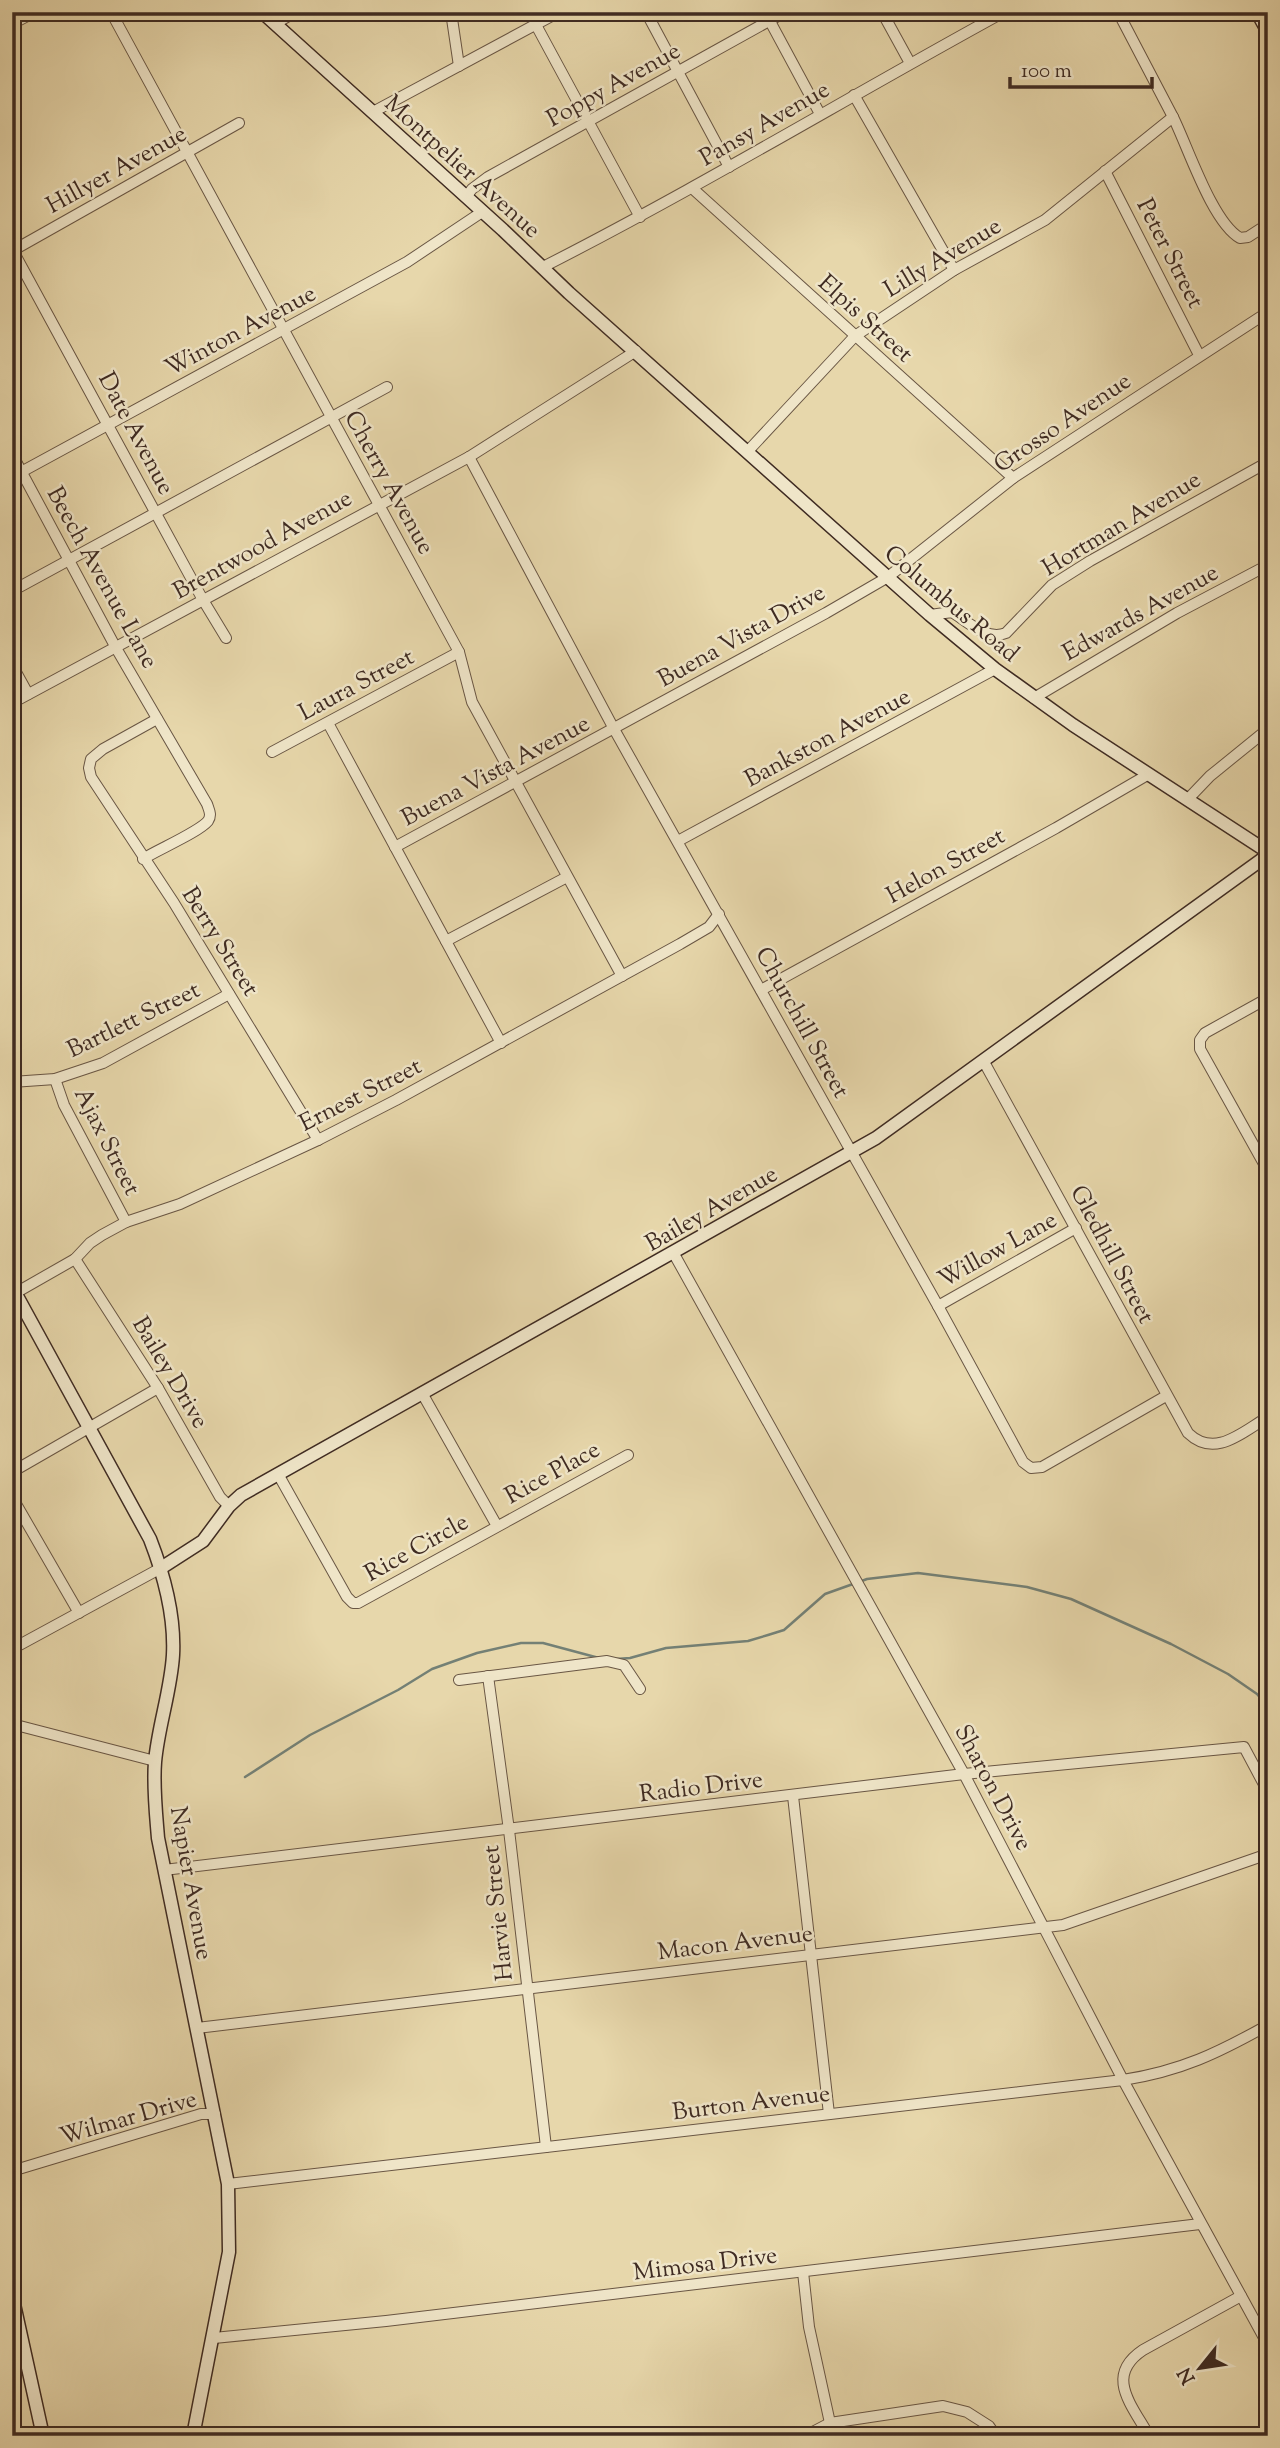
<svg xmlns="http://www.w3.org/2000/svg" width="1280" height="2448" font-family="'Sorts Mill Goudy',serif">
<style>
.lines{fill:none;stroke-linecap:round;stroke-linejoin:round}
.stream{stroke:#748075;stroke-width:2.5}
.street-casing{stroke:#695644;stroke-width:12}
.secondary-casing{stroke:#3f2b22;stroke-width:15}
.street{stroke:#efe5c8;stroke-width:10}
.secondary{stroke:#efe5c8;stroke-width:12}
.labels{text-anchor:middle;stroke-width:5;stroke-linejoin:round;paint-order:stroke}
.street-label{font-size:24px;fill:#3f2b22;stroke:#efe5c8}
</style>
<rect width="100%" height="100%" fill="#e7d7ab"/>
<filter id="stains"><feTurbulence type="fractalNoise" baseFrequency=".00286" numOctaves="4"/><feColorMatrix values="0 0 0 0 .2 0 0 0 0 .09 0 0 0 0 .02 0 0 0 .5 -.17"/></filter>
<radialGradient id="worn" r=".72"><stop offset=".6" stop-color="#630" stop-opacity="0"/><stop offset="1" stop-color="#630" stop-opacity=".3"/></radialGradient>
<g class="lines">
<g class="stream">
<polyline points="859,1582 867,1579 918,1573 1027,1587 1071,1599 1171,1644 1228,1674 1257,1694 1268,1707"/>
<polyline points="616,1659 630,1658 666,1648 748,1641 768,1635 784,1630 825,1594 853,1584"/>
<polyline points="245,1777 310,1735 398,1690 432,1669 477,1653 521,1643 543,1643 599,1658"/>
</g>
<defs>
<g id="street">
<polyline points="111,12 459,652 472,702 622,976"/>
<polyline points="451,12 459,66"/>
<polyline points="646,12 729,167"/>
<polyline points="765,12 820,114"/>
<polyline points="882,12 910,63"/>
<path d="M1118,12C1136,47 1155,82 1173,117C1188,147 1212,222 1240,238L1248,237L1268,224"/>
<polyline points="12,24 35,12"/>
<polyline points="275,24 295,12"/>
<polyline points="536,25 640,217"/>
<polyline points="854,95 954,270"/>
<polyline points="373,112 559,12"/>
<polyline points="1105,171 1199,355"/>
<polyline points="692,188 1013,478"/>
<polyline points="466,197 472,189 488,177 785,12"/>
<polyline points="12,249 203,600 226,638"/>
<polyline points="12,251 239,123"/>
<path d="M543,267C700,187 850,96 1004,12"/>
<polyline points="748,451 855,336 954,270 1045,220 1173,117"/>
<path d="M12,454L116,648L207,804C209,810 212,815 208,821C199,832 157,850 143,859"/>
<polyline points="469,457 614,729 938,1306 1023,1462 1031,1468 1042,1467 1166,1396"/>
<polyline points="12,477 407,262 482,212"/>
<polyline points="12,591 387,387"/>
<path d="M930,615L952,612C968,622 987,641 1006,633L1052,585L1090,561L1268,462"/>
<polyline points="12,665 28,694"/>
<polyline points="1034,698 1177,613 1268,565"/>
<polyline points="12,703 469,457 636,351"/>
<polyline points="157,719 103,749 91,759 89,768 91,777 174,903 318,1140"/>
<polyline points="328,723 501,1043"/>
<polyline points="272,752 459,652"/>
<polyline points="1188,799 1210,776 1268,729"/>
<polyline points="678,841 995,669"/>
<polyline points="395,847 826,613 888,577 1013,478 1268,312"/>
<polyline points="446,941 567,877"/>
<polyline points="761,990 1056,828 1149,774"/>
<polyline points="1268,998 1205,1033 1200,1040 1200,1049 1268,1171"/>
<path d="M984,1062L1188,1433C1215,1459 1242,1432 1268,1417"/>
<polyline points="55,1079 64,1105 126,1222"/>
<polyline points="12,1082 55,1079 103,1063 229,994"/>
<polyline points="674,1254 964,1774 1123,2080 1268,2345"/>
<polyline points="75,1259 158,1388 220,1497 229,1506"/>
<polyline points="12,1295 75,1259 90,1243 102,1235 126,1222 180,1204 318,1140 396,1100 680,944 709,927 719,914"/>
<polyline points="938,1306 1076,1228"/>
<polyline points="422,1393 497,1526"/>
<polyline points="12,1472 158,1388"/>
<polyline points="278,1474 347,1597 353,1603 358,1603 628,1455"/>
<polyline points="12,1497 79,1613"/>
<polyline points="12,1649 161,1568"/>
<polyline points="488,1676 509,1830 546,2147"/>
<polyline points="459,1680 607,1661 624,1665 640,1689"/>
<polyline points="12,1724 155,1761"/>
<polyline points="793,1796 829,2114"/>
<polyline points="164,1870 964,1774 1244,1747 1268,1792"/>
<polyline points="197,2028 1063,1925 1268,1854"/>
<polyline points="12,2171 201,2114 215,2114"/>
<path d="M228,2184L1123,2080C1181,2071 1218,2053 1268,2025"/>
<polyline points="803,2272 809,2327 830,2423 829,2436"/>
<polyline points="214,2338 386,2321 1200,2224"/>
<polyline points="805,2436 830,2423 943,2406 967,2412 989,2426 996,2436"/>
<path d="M1149,2436C1132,2405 1104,2376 1143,2350L1241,2296"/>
</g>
<g id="secondary">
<polyline points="262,12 503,230 569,293 930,615 995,669 1073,725 1268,852"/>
<polyline points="1257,12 1268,32"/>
<path d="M12,1287L150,1539C164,1575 175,1616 173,1655C171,1690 158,1727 155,1762C153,1787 156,1813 158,1838L228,2184L229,2252L193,2436"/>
<polyline points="161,1568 203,1541 229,1506 241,1495 876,1138 1268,855"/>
<polyline points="12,2295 43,2436"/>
</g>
</defs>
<use href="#street" class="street-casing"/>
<use href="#secondary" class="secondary-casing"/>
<use href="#street" class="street"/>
<use href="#secondary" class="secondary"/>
</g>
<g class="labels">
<g class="street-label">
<text transform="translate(613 84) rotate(-29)" y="8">Poppy Avenue</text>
<text transform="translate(764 123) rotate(-30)" y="8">Pansy Avenue</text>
<text transform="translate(463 166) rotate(42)" y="8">Montpelier Avenue</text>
<text transform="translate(116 169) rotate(-29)" y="8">Hillyer Avenue</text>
<text transform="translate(1171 253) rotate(63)" y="8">Peter Street</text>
<text transform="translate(942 257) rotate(-31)" y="8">Lilly Avenue</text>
<text transform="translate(866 318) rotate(42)" y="8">Elpis Street</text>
<text transform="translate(240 330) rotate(-28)" y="8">Winton Avenue</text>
<text transform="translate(1062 422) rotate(-34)" y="8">Grosso Avenue</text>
<text transform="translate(137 433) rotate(62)" y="8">Date Avenue</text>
<text transform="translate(390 482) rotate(61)" y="8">Cherry Avenue</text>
<text transform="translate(1121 523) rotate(-31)" y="8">Hortman Avenue</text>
<text transform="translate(262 544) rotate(-29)" y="8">Brentwood Avenue</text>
<text transform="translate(103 577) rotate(61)" y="8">Beech Avenue Lane</text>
<text transform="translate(952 603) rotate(40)" y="8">Columbus Road</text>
<text transform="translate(1140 612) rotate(-29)" y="8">Edwards Avenue</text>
<text transform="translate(741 635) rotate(-29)" y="8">Buena Vista Drive</text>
<text transform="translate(356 684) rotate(-28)" y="8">Laura Street</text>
<text transform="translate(827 737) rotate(-28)" y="8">Bankston Avenue</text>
<text transform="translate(495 770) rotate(-28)" y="8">Buena Vista Avenue</text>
<text transform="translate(945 865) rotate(-29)" y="8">Helon Street</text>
<text transform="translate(221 941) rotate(58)" y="8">Berry Street</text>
<text transform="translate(133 1019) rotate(-26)" y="8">Bartlett Street</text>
<text transform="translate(803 1022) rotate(61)" y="8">Churchill Street</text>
<text transform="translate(360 1094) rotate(-27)" y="8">Ernest Street</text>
<text transform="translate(108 1141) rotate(63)" y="8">Ajax Street</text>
<text transform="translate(711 1208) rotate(-30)" y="8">Bailey Avenue</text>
<text transform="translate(997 1249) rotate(-29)" y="8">Willow Lane</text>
<text transform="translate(1113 1254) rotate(62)" y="8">Gledhill Street</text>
<text transform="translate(171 1372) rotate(59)" y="8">Bailey Drive</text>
<text transform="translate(552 1472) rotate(-29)" y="8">Rice Place</text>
<text transform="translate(416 1547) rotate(-29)" y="8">Rice Circle</text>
<text transform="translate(701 1786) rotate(-7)" y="8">Radio Drive</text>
<text transform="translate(994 1787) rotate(62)" y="8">Sharon Drive</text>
<text transform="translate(192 1883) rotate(80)" y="8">Napier Avenue</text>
<text transform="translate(497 1913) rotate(-96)" y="8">Harvie Street</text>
<text transform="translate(735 1942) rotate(-7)" y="8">Macon Avenue</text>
<text transform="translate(751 2102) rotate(-7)" y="8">Burton Avenue</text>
<text transform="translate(128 2117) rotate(-16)" y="8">Wilmar Drive</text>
<text transform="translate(705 2263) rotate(-7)" y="8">Mimosa Drive</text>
</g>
</g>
<rect width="1280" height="2448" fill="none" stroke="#e7d7ab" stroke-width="42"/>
<rect x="14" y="14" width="1252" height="2420" fill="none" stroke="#3f2b22" stroke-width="3.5"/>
<rect x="21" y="21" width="1238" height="2406" fill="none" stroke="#3f2b22" stroke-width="2"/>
<g transform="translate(1200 2368) rotate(240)" stroke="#efe5c8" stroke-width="5" paint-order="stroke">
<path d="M0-5L12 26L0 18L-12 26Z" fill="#3f2b22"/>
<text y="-10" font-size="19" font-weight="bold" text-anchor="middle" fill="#3f2b22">N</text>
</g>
<path d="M1010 77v10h142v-10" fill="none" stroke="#3f2b22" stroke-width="3.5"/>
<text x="1021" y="77" font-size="21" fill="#3f2b22" stroke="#efe5c8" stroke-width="5" paint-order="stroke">100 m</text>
<rect width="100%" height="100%" filter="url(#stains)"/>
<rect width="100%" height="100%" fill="url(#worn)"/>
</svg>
